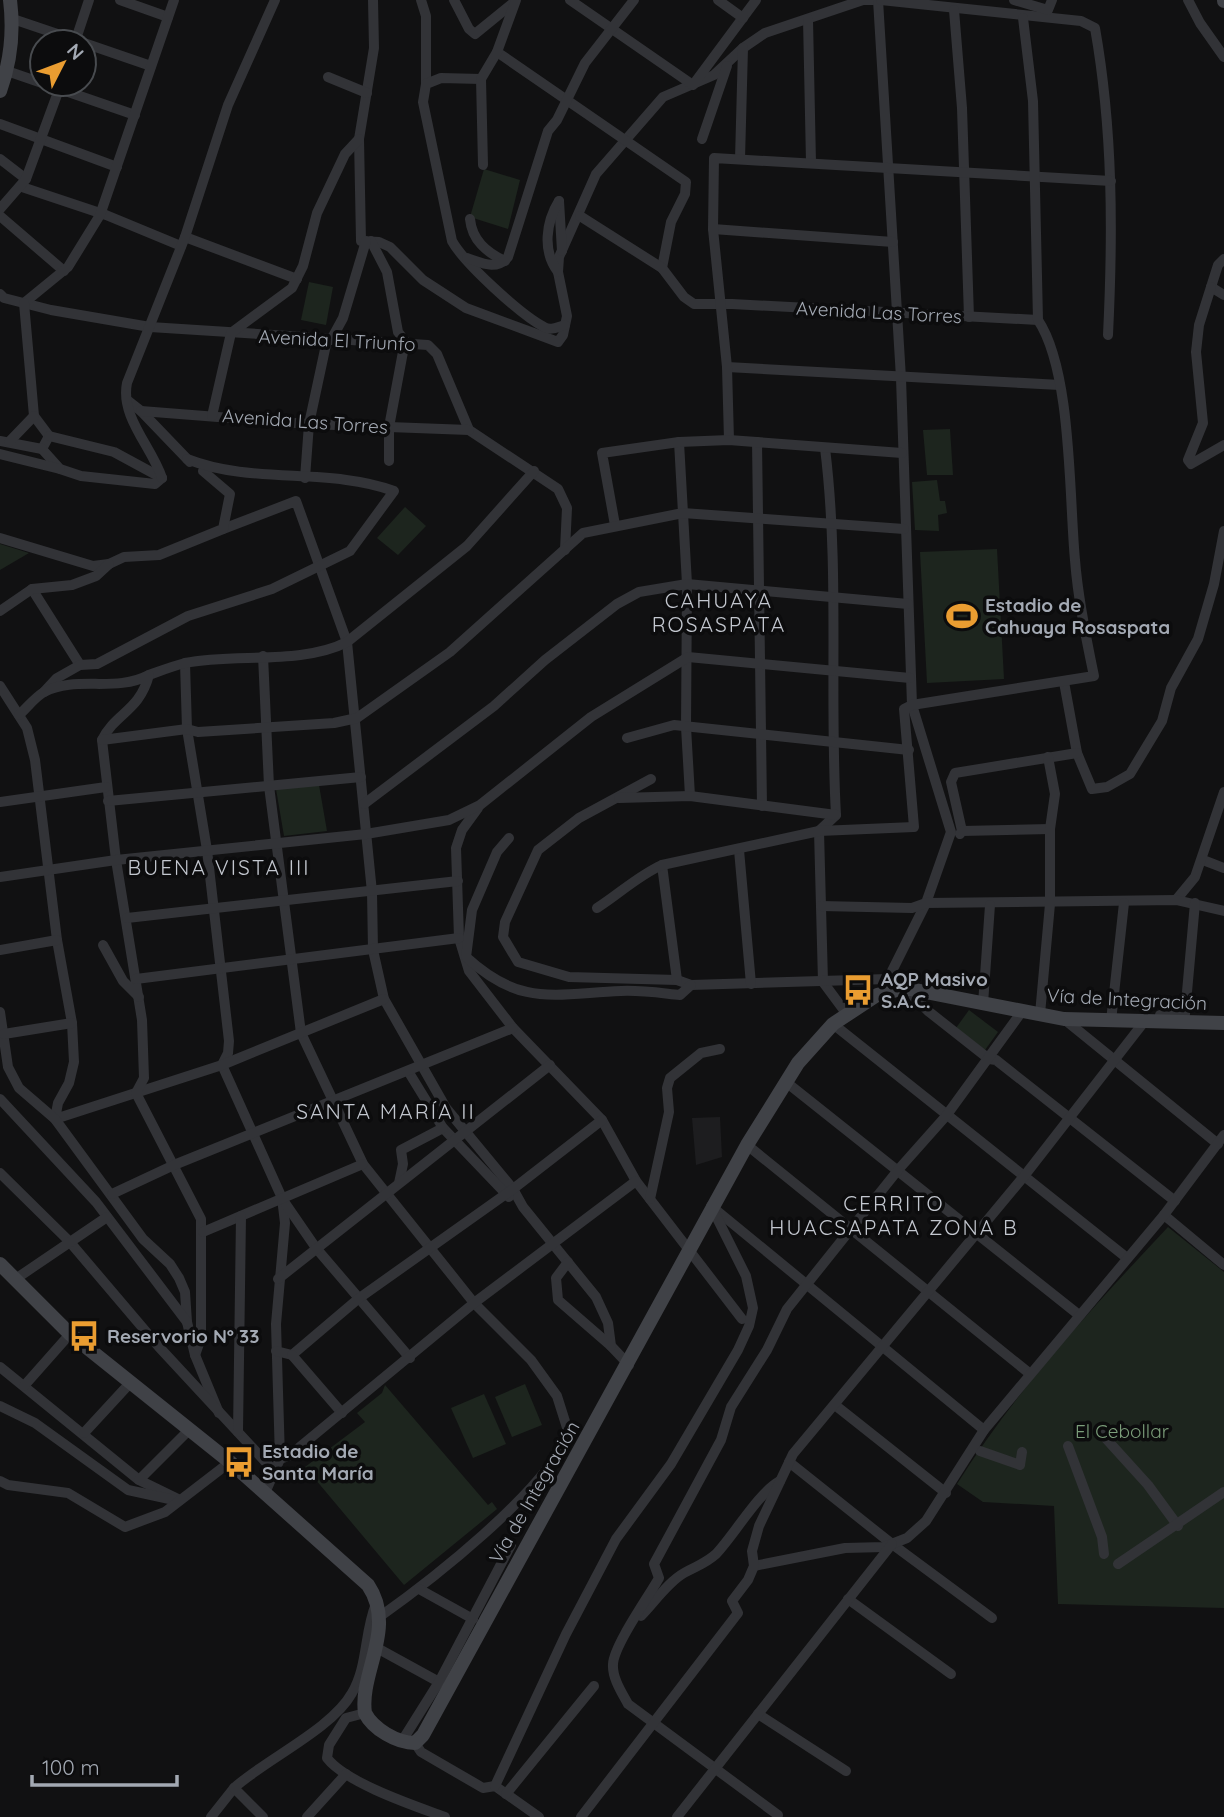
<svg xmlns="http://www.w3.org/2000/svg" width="1224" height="1817" font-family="Quicksand,sans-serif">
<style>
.built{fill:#1d1d1f}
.green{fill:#1d251e}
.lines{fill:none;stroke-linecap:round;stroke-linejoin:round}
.street{stroke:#323337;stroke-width:10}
.secondary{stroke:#404247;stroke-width:14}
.labels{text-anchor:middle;stroke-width:7;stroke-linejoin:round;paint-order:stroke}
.street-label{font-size:19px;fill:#a3a9b3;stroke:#0c0c0d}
.poi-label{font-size:19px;font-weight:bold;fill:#a3a9b3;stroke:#0c0c0d;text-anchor:start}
.park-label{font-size:19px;fill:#7b9d7a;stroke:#0c0c0d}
.neighbourhood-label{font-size:21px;letter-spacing:2px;fill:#c3c7cf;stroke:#0c0c0d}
</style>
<rect width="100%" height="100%" fill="#111112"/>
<polygon class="built" points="720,1117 722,1157 696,1165 692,1118"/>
<g class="green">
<polygon points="484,169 520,180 508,229 470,217"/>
<polygon points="309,282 333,287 326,325 301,320"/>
<polygon points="950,429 953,475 927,475 923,430"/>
<polygon points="937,480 940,501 945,501 947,513 938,515 939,531 915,530 912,482"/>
<polygon points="405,507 426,526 398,555 377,538"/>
<polygon points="0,544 29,553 0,570"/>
<polygon points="997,549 1004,679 927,683 920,552"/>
<polygon points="319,785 327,831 284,836 276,789"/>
<polygon points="969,1010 998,1032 985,1050 956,1028"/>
<path d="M1168,1227L1224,1272V1608L1058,1604L1054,1506L983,1502L957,1484C1016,1390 1092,1308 1168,1227Z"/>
<polygon points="525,1384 542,1425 512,1437 495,1397"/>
<polygon points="385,1385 488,1505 492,1502 497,1509 404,1585 305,1467 365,1422 357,1413 382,1393"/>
<polygon points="484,1394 506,1444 473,1458 451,1408"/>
</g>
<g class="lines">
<g class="street">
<polyline points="120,0 168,17"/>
<polyline points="373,0 374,48 359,139 361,241 379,242 390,247 423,280 466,308 558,342 563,335 567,316 558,272 559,257 596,174 663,97 714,75 743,48 765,33 863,0 873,0"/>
<polyline points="421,0 426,16 426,84"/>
<polyline points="454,0 469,29 475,34 512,4"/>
<polyline points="570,0 693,85 756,0"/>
<polyline points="718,0 743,18"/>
<polyline points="878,0 901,378 912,705 951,832 926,903 888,979 889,990"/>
<path d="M881,0L1081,21L1095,28C1113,130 1113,232 1108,335"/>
<polyline points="1014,0 1048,10 1052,0"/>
<polyline points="1188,0 1200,23 1224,57"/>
<polyline points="954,10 962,108 969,317"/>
<polyline points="13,19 81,42"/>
<polyline points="808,19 811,163"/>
<polyline points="75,42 89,0"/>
<polyline points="84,43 151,66"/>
<polyline points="497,52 686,182 685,194 671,222 662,268"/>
<polyline points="7,71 42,83"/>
<polyline points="328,77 367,93"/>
<path d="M481,79L441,78L426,84L423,102L452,241C464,263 521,315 544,327C551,331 557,327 565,325"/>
<polyline points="45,84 135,115"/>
<polyline points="0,124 117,167"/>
<polyline points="702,139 727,66"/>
<polyline points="0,159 26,179"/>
<polyline points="740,159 743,48"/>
<polyline points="483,165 481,79 497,52 516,0"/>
<polyline points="22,187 106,215 181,246"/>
<polyline points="559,201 562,251"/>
<polyline points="0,209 26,179 61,84"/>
<polyline points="0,216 64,271"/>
<polyline points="580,216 662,268 684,297 694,304 732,304 1038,320"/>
<path d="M470,219C472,240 486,252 505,261"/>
<polyline points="713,229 893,242"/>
<polyline points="185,237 297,279"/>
<polyline points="371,241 387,272 398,332 405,341 389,427 389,461"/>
<path d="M467,258C482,263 496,271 508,257L548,131L557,120L585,63L634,0"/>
<polyline points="1224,259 1218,265 1211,287 1224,295"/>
<path d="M558,272C542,251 546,222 559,201"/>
<polyline points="1211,287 1199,325 1196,352 1203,423 1188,460 1191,464 1224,445"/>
<polyline points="0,294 4,298 51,310 150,327 428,345 437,354 469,430 558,489 567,508 565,550"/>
<polyline points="24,303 68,267 100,215 174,0"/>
<polyline points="24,303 34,416 49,436 42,449"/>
<polyline points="331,340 343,318 366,241"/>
<polyline points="727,367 1060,385"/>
<polyline points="127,400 141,411 190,462"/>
<polyline points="141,411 309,424 469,430"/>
<polyline points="212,416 231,333 292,288 303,266 317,213 345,154 359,139"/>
<polyline points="49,436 114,452 162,478"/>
<polyline points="729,440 727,367 713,229 714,158 1111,181"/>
<polyline points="0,441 42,449 60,469 81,476 155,484 162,478"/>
<polyline points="9,442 34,416"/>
<polyline points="679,442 687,584 686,727 690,796"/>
<polyline points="757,442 762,806"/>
<path d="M825,448C840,569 829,693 836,815L819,831L823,982L846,1013"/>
<polyline points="0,454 60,469"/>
<path d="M162,478C152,447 120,417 127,383L185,237L228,105L275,0"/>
<polyline points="305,478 309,424 327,340"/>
<polyline points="615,525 602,453 679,442 729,440 902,453"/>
<polyline points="223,529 296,501 347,642 372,892 373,950 384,999 446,1108 513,1189 523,1207 596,1297 608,1323 611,1346 629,1365"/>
<polyline points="0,538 93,566 109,564 124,557 159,555 223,529 230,494 203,471"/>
<polyline points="32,589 80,665"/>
<polyline points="0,611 32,589 72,585 96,576 109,564"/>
<path d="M263,656L269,786L301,1033L363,1164L474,1303L531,1360L557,1396L569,1434C542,1494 433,1579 378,1618"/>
<polyline points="185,663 187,729 207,850 229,1041 228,1053 222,1065 282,1198 285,1223 276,1324 280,1459 265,1493"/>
<path d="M149,675C160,671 173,666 185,663C234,653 302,665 347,642L467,546L534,471"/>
<polyline points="1064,682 1077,753 1092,789 1107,787 1130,774 1162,721 1171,688 1198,639 1214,584 1224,531"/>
<polyline points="0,686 27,728 35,760 57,940 72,1023 74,1062 69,1083 58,1103 55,1119 222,1065 384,999"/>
<path d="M44,692L57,678L80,665L97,664L188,616L272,589L350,551L394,491C329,467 253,485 187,459"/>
<path d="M19,715C27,708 35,697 44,692C77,675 115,693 149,675C139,712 116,712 102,740L116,860L142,1020L144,1078L136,1093L201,1219V1338L195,1355"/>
<polyline points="627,738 674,725 909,750"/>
<polyline points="102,740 187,729 198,732 334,723 357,718 450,652 583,533 683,513 904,529"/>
<polyline points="651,779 579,818 538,850 505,922 503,937 518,962 569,977 677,980 691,985 888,979"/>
<polyline points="619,798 690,796 836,815"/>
<polyline points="108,801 361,777"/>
<polyline points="0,802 106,787"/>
<polyline points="364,804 494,706 545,660 617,604 639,592 687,584 908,604"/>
<polyline points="478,808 462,830 456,848 459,938 469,971 513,1028 602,1120 636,1181 742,1319"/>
<polyline points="962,831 951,782 955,773 1077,753"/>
<polyline points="960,834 962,831 1050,829"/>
<path d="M509,838L497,852L472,910L466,957C521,1007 552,994 621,991C640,990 660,993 680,995L691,985"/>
<polyline points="739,850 751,984"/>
<polyline points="1203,860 1224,868"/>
<polyline points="662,865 677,980"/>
<polyline points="0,877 116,860 366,834 449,820 480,805 591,717 688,657 910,678"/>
<polyline points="1176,900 1195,877 1224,792"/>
<polyline points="821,906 912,908 926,903 1176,900 1224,911"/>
<path d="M597,908C619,894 639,875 662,865L819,831L914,827L904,709L912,705L1094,676C1086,638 1078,599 1075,560C1069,497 1072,371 1038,320L1033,101L1023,18"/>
<polyline points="127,918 458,881"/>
<polyline points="103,945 123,981 139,997"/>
<polyline points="0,950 57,940"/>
<polyline points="136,979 459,938"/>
<polyline points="905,988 928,1011 989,1059 996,1060 1175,1201"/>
<polyline points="983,1004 990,905"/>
<polyline points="0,1012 8,1067 19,1088 55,1119 143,1239 170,1264 179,1278 185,1292 187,1322 195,1355 219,1413"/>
<polyline points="1040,1014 1050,904 1050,829 1055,794 1048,757"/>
<polyline points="1160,1015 1185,1014 1195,903"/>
<polyline points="1064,1019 1218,1144"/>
<polyline points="1111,1021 1124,903"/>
<polyline points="833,1024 1127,1258"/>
<polyline points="4,1034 72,1023"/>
<polyline points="408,1071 443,1128 509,1197"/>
<polyline points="786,1082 1079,1315"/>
<polyline points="0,1099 96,1202 187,1322"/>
<polyline points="747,1145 1029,1373"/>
<polyline points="0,1173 69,1241 159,1347 274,1471"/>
<polyline points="399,1183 403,1164 401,1150 443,1128"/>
<polyline points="112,1194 174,1165 513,1028"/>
<polyline points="650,1199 669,1112 667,1088 670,1078 701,1053 720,1049"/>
<polyline points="283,1200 316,1248 410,1358"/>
<polyline points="716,1210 984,1430"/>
<polyline points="1164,1215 1224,1265"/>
<polyline points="203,1232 363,1164"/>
<polyline points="568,1262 556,1278 558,1300 611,1346"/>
<polyline points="278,1279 550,1065"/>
<polyline points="14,1280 107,1217"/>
<polyline points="276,1351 292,1355 358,1299 513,1189 602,1120"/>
<polyline points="292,1355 342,1413"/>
<polyline points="0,1367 139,1480 180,1500"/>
<polyline points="24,1386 70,1334"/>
<polyline points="835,1405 946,1493"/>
<polyline points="0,1406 35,1423 128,1490 174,1500"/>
<polyline points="238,1432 241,1216"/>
<polyline points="1100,1432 1148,1485 1178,1526"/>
<polyline points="84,1433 131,1382"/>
<polyline points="1068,1446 1102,1537 1104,1554"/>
<polyline points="980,1451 1020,1465 1022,1452"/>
<polyline points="280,1459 290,1455 474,1303 636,1181"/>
<polyline points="789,1462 892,1544 992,1618"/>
<polyline points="139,1480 189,1430"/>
<polyline points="0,1481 8,1485 68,1493 125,1527 165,1512 230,1462"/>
<polyline points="1118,1564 1224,1492"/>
<polyline points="754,1566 845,1548 884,1547 907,1538 926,1521 984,1430 1164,1215 1224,1135"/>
<polyline points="419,1589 473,1619"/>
<polyline points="848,1599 951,1674"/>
<path d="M641,1616C654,1603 668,1582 684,1573C696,1566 705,1564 716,1554C735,1534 758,1493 780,1481"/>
<polyline points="377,1648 439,1682"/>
<path d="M365,1713L346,1718L329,1745L327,1758C346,1783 415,1806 445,1817"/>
<polyline points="758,1714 846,1771"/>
<polyline points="402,1741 439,1682 511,1545"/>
<polyline points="415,1743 421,1752 483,1788 495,1786 539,1817"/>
<polyline points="495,1786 566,1634 616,1539 671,1464 738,1350 749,1326 753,1308 746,1276 711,1206"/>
<polyline points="506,1794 594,1686"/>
<path d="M778,1815L628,1704C622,1693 612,1678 613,1664C614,1645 649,1596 659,1578L654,1564L721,1440L731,1407L767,1350L787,1309L898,1170L946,1116L1023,1010"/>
<polyline points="211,1817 234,1788"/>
<path d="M263,1817L234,1788C266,1759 332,1729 352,1693C368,1666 364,1633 376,1604"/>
<polyline points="307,1817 346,1774"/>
<polyline points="581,1817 738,1613 732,1601 748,1580 754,1566 752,1551 759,1526 793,1454 1025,1175 1144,1022"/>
<polyline points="677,1817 892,1544"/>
</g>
<g class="secondary">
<polyline points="1224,0 1224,1"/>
<path d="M0,91C11,61 14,32 10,0"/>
<path d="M0,1264L70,1334L230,1462L368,1585C397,1628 359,1673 365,1713C373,1729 397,1743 415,1743L423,1735L747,1145L798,1063L833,1024L877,995L905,988L1064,1019L1224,1023"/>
</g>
</g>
<defs>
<symbol id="stadium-bare" viewBox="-9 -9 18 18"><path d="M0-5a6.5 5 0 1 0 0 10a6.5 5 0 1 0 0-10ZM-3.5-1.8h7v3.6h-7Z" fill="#ea9d31" stroke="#0c0c0d" stroke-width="2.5" paint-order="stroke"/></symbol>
<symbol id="bus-bare" viewBox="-9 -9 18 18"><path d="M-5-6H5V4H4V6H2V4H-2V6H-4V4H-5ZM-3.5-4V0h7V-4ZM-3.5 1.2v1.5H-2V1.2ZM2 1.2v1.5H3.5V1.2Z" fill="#ea9d31" stroke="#0c0c0d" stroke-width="2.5" paint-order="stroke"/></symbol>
</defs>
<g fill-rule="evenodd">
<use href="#stadium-bare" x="940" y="594" width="44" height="44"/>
<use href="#bus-bare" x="836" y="968" width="44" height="44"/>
<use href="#bus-bare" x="62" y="1314" width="44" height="44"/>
<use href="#bus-bare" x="217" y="1440" width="44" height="44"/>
</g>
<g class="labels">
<g class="street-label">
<text transform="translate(879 312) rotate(3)" y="7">Avenida Las Torres</text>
<text transform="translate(337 340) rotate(3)" y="7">Avenida El Triunfo</text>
<text transform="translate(305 421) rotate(4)" y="7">Avenida Las Torres</text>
<text transform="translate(1127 999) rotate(3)" y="7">Vía de Integración</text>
<text transform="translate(534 1492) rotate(-60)" y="7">Vía de Integración</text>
</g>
<g class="poi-label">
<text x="985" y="612">Estadio de<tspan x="985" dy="22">Cahuaya Rosaspata</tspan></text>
<text x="881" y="986">AQP Masivo<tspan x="881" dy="22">S.A.C.</tspan></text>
<text x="107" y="1343">Reservorio Nº 33</text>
<text x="262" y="1458">Estadio de<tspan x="262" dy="22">Santa María</tspan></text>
</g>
<g class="park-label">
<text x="1122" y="1438">El Cebollar</text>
</g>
<g class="neighbourhood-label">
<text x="719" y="608">CAHUAYA<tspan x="719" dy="24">ROSASPATA</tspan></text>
<text x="219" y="875">BUENA VISTA III</text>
<text x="386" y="1119">SANTA MARÍA II</text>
<text x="894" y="1211">CERRITO<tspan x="894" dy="24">HUACSAPATA ZONA B</tspan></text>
</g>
</g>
<g transform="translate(63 63) rotate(48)"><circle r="33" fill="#0c0c0d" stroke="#484b4f" stroke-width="2"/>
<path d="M0-5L12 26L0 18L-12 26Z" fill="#ea9d31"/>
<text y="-10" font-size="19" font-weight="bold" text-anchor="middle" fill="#a3a9b3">N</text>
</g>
<path d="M32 1775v10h145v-10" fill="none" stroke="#a3a9b3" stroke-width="3.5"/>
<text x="42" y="1775" font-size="21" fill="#a3a9b3" stroke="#0c0c0d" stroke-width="5" paint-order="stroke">100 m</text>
</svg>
